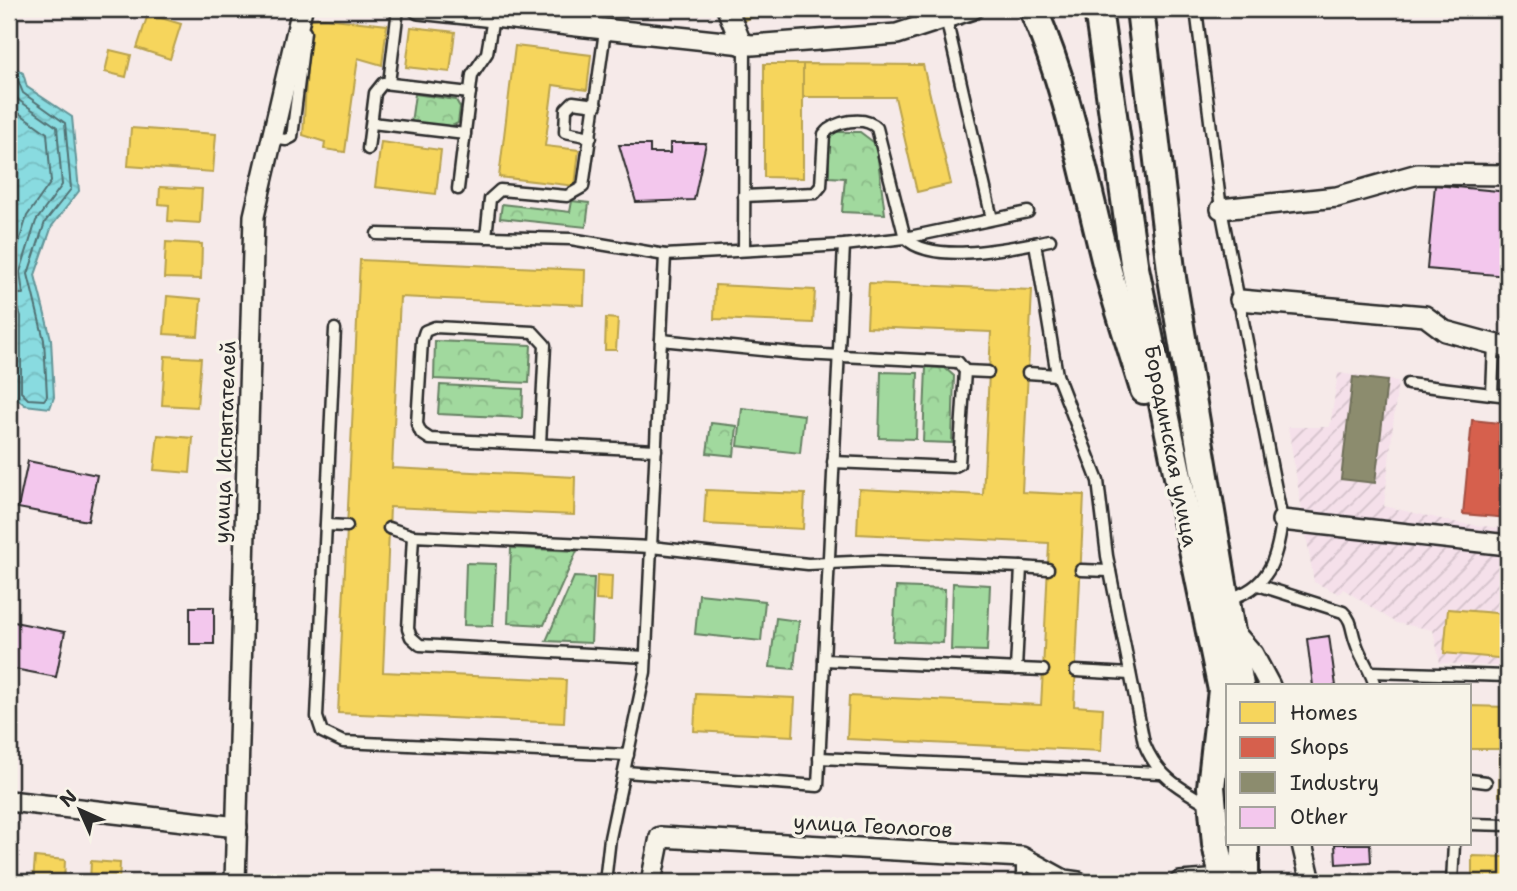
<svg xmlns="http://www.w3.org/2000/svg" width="1517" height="891" font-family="'Shantell Sans',sans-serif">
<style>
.industrial{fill:url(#industrial-furrows)}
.grass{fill:#a1d99e;stroke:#668264;stroke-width:2}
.park{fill:url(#park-crowns);stroke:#668264;stroke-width:2}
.water{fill:url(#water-waves);stroke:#639598;stroke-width:2}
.homes{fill:#f6d55c;stroke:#b9a24d;stroke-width:2}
.shops{fill:#d6604d;stroke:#a35043;stroke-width:2}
.industry{fill:#8c8c6e;stroke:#6f6f5a;stroke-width:2}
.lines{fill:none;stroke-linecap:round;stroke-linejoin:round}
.shore{stroke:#517173;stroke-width:2}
.building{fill:#f3c7ed;stroke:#2b2b2b;stroke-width:2}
.lane-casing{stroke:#2b2b2b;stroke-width:15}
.street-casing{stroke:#2b2b2b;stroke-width:24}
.secondary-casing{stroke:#2b2b2b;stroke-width:32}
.lane{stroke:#f7f3e8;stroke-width:10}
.street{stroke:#f7f3e8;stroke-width:19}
.secondary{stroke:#f7f3e8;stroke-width:26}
.labels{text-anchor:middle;stroke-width:7;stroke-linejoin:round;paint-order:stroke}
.street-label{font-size:21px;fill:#2b2b2b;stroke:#f7f3e8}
</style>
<defs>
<pattern id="industrial-furrows" width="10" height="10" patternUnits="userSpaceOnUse" patternTransform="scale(1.75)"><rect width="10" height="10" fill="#f5e0ea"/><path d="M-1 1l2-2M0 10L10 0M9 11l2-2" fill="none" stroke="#d2c0c9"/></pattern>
<pattern id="park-crowns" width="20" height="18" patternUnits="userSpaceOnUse" patternTransform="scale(1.75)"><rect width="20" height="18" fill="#a1d99e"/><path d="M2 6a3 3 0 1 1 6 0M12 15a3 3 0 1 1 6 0" fill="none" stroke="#8bba88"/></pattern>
<pattern id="water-waves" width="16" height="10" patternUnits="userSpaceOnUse" patternTransform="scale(1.75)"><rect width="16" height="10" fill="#89dbe0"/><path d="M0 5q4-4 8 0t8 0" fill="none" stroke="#76bcc0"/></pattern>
</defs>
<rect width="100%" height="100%" fill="#f6eae9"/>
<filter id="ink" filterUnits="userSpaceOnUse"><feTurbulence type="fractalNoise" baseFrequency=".0143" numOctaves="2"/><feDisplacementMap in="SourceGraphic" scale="14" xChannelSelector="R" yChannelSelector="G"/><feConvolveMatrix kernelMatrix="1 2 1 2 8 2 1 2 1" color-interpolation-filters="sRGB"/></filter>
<g filter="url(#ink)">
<polygon class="industrial" points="1338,373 1398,381 1384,506 1458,523 1508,529 1508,667 1440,663 1433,630 1396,623 1343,589 1339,594 1314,582 1288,427 1330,427"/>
<g class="grass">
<polygon points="881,372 918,373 916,439 879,438"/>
<polygon points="742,408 804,415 800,453 738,446"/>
<polygon points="466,563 496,564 493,626 464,625"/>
<polygon points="953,583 990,585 987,651 951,650"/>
<polygon points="699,594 765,601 761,641 695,634"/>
</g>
<g class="park">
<polygon points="415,94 456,100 460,107 458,123 450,127 411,123"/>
<polygon points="835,132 860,132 876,144 885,214 842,212 845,178 829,177 828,140"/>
<polygon points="572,201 589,203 586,227 500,218 502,204 570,212"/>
<polygon points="435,341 531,345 529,383 434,379"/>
<polygon points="926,367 945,368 954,376 952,443 923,442"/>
<polygon points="440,385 523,389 522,418 438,414"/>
<polygon points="711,423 737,426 734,456 707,453"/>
<polygon points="511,548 577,551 544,625 508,623"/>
<polygon points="574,577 594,578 591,643 546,641"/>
<polygon points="896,587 945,589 943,643 893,641"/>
<polygon points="776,618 799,621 794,669 770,667"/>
</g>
<polygon class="water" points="9,63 23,73 27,87 72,117 79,191 52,226 35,275 51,339 54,397 50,408 25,405 14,396 14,317 9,300"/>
<g class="homes">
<polygon points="734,9 758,9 761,14 739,22"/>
<polygon points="148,14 181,24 170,59 137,48"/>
<polygon points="324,18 387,25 382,65 358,58 345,152 324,149 325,142 303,135 310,19"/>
<polygon points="411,27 455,32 450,72 406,67"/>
<polygon points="515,46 591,55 587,90 553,85 545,146 579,150 575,186 499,177"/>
<polygon points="110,50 131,55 126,77 105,72"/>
<polygon points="764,64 803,64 803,178 764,177"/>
<polygon points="803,64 923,65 951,184 917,192 895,97 803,97"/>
<polygon points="131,128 216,134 213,172 128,166"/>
<polygon points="381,142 441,150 436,194 375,187"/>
<polygon points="160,187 202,189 200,223 168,221 169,205 159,204"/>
<polygon points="166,242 202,244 201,279 164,278"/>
<polygon points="360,260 585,270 584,305 400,297 392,468 575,477 574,515 390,507 383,672 566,680 564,723 338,713"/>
<polygon points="869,283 1032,290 1022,492 1084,495 1074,706 1103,708 1101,751 847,739 849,696 1041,705 1043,670 1049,543 857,534 859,489 983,495 991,332 867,327"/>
<polygon points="715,285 815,290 813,323 714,319"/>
<polygon points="167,296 201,299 198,336 164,334"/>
<polygon points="606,318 618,319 616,350 605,350"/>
<polygon points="165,356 201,358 197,407 162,405"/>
<polygon points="158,435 193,438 190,473 154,470"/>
<polygon points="706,490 805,494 803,529 704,524"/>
<polygon points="597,575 612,576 611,601 596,600"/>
<polygon points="1448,609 1508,614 1508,659 1444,653"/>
<polygon points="696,694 795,698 793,736 694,731"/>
<polygon points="1470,706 1508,707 1508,796 1499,796 1500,749 1470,749"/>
<polygon points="1472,856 1508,857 1508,882 1472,882"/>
<polygon points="35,857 65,860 64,882 33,882"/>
<polygon points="91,861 120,863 119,882 90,882"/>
<rect x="274" y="876" width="24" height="6"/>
</g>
<polygon class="shops" points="1472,420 1508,424 1508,518 1463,514"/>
<polygon class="industry" points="1353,377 1387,381 1375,483 1341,479"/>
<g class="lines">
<g class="shore">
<polyline points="9,71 17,78 23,93 65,123 71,189 45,222 28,274 44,340 47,396 44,400 28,399 21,392 21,316 17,306 9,303"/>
<polyline points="9,83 17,99 57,127 62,185 36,221 20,272 23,294 9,294"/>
<polyline points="9,106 47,133 51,182 27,216 9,275"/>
</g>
</g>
<g class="building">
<polygon points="670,143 706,143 694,200 636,202 619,145 650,145 650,153 670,153"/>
<polygon points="1435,185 1508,192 1508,276 1427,269"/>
<polygon points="28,461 97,475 88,521 18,508"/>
<rect x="190" y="607" width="24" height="37"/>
<polygon points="9,621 65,632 56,677 9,668"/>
<polygon points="1329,636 1336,686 1313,686 1307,639"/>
<polygon points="1335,844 1370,844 1371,862 1336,864"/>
</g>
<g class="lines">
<defs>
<g id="lane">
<path d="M1196,9L1221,209L1282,520C1277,559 1269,589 1227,599"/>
<polyline points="946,18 992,219"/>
<polyline points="389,83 398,9"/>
<polyline points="372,123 465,134"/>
<polyline points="591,137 565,132 566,109 573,102 596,105"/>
<polyline points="271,138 286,140 292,137 305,32"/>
<polyline points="368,149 375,93 383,83 470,93"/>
<polyline points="458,189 472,75 487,53 493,18"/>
<path d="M744,196L815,193L821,186L824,134C834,121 865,115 877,128L905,238C934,266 1013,247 1050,240"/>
<polyline points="377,234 571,239 665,255 844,245 905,238 1028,212"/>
<polyline points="486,237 490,199 500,190 567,196 583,187 605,31"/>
<path d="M1035,243L1057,375L1098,481L1107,556L1144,743C1157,776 1179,788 1209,805"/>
<polyline points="744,250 745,45"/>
<polyline points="335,329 317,717 322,732 343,742 628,755"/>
<polyline points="661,340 803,354 958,362 965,371 959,464 953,467 833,462"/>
<polyline points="965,371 988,372"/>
<polyline points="1028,373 1057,375"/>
<polyline points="1408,384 1508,396"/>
<polyline points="1492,394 1494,344"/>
<polyline points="540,444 545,345 533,332 435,327 425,331 422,340 417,424 421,433 430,439 656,450"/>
<polyline points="326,525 347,526"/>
<polyline points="389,528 413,536"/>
<polyline points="1021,567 1048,569"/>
<polyline points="1081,570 1110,571"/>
<path d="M1258,585L1343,612C1353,621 1351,631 1356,643C1361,659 1371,670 1375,686"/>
<polyline points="646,657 420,645 411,637 408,629 413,536 651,547 808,564 874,561 1021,567 1016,669"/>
<polyline points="824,660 1043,670"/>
<polyline points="1076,671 1130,674"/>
<polyline points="1371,672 1508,676"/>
<polyline points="819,758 1160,773"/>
<polyline points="625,772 818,786 844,245"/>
<polyline points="1470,780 1486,782"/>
<polyline points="1470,824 1508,825"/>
<polyline points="605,882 610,838 645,672 665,255"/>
<polyline points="1022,882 1022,857"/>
<polyline points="1452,882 1454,844"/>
</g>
<g id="street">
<polyline points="419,9 752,45 897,34 973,9"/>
<polyline points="727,9 742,45"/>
<polyline points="1221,209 1337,197 1418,174 1508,175"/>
<polyline points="1240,300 1425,316 1445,331 1508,348"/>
<polyline points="1282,520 1508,545"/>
<polyline points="1232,630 1253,654 1270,686"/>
<polyline points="9,801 237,827"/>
<polyline points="1302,844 1311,882"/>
<polyline points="235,882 254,216 302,9"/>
<polyline points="651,882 660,837 1022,857 1064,880 1078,882"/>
<polyline points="1180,882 1223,879"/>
</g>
<g id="secondary">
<path d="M1033,9C1070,93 1085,183 1108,271C1119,311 1132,350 1144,390"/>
<polyline points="1098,9 1134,263 1222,690 1211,787 1216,844 1224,882"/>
<polyline points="1140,9 1172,278 1240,686"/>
<polyline points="1245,844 1245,882"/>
</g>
</defs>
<use href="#lane" class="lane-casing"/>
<use href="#street" class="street-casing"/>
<use href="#secondary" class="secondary-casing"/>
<use href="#lane" class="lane"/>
<use href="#street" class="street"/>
<use href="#secondary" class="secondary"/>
</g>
</g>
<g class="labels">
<g class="street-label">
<text transform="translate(225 442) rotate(-88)" y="7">улица Испытателей</text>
<text transform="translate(1171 446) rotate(79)" y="7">Бородинская улица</text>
<text transform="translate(873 826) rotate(3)" y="7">улица Геологов</text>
</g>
</g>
<rect width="1517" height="891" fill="none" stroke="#f7f3e8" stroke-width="35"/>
<rect x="18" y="18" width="1482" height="856" fill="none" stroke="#2b2b2b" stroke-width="2.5" filter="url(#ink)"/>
<rect x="1226" y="684" width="245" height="161" fill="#f7f3e8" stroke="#a5a39c" stroke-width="2"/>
<rect x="1240" y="702" width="35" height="21" fill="#f6d55c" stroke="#a5a39c" stroke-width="2"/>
<text x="1290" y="720" font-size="21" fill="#2b2b2b">Homes</text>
<rect x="1240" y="737" width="35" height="21" fill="#d6604d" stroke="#a5a39c" stroke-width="2"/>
<text x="1290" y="754" font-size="21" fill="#2b2b2b">Shops</text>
<rect x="1240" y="772" width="35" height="21" fill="#8c8c6e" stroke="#a5a39c" stroke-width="2"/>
<text x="1290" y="790" font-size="21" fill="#2b2b2b">Industry</text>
<rect x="1240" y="807" width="35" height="21" fill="#f3c7ed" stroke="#a5a39c" stroke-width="2"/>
<text x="1290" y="824" font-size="21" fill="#2b2b2b">Other</text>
<g transform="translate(80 810) rotate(315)" stroke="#f7f3e8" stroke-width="5" paint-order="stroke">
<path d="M0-5L12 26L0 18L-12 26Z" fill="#2b2b2b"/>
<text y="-10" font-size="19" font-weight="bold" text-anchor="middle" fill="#2b2b2b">N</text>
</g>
</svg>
